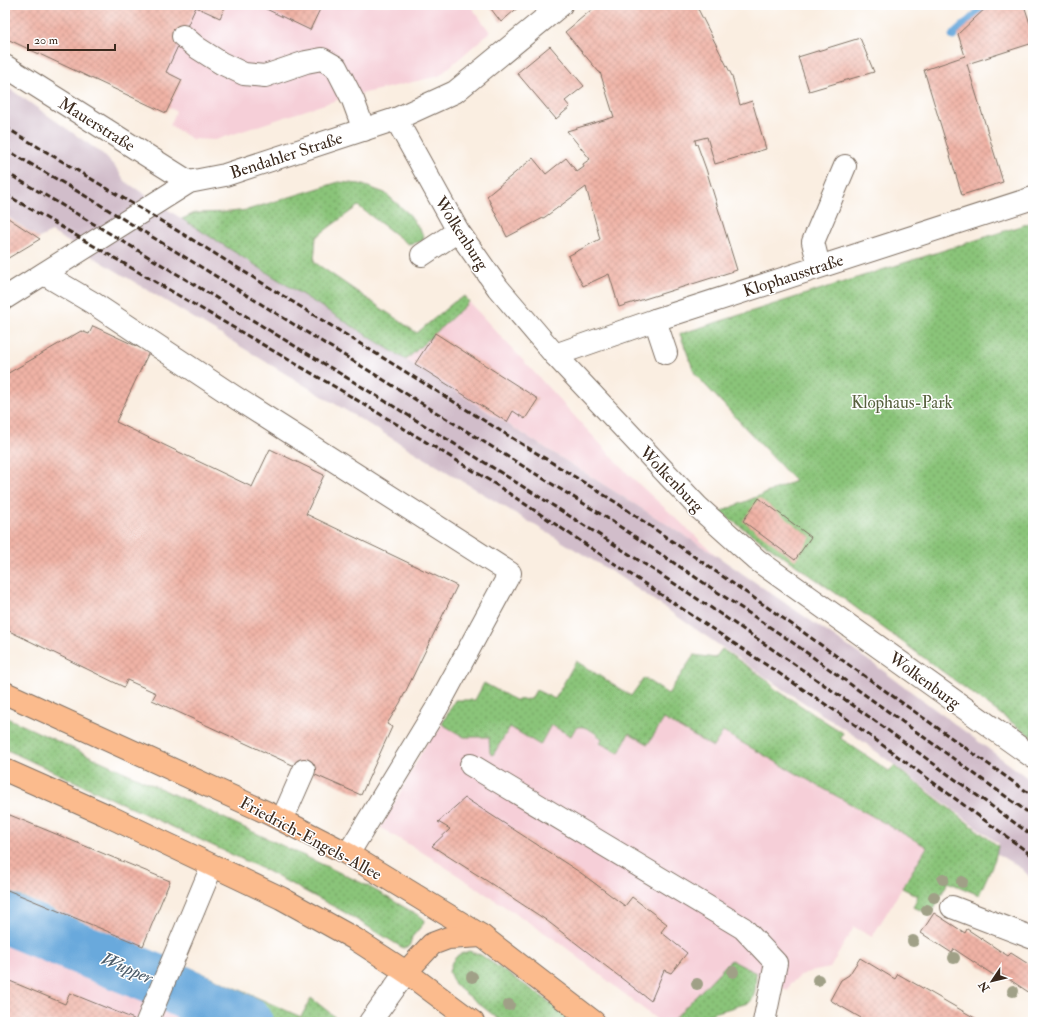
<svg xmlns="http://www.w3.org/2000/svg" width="1038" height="1027" font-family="'IM FELL Double Pica',serif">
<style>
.built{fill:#f6cfd8}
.railway{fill:#d1bdca}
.green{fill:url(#green-dots);stroke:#62774c}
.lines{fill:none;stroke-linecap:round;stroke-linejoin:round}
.stream{stroke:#69a9dc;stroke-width:9}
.river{stroke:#69a9dc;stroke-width:52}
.building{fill:url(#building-cross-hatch)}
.minor-casing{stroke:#7e6f62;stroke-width:24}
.major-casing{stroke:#7e6f62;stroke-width:24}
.minor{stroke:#fff;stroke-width:22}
.major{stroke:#fbbb8d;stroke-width:22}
.rail{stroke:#3b2a1e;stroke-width:3;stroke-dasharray:6 3;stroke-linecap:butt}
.tree{fill:#a0a087}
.labels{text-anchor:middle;stroke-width:3;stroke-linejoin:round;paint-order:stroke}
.street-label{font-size:17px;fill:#3b2a1e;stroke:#fff}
.park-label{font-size:17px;fill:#57603e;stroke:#fff}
.water-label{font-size:18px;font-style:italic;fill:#4d5d6a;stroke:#fff}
</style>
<defs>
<pattern id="green-dots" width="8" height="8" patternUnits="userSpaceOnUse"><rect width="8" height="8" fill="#8ac479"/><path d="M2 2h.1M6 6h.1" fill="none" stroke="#729f63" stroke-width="1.8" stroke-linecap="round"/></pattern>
<pattern id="building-cross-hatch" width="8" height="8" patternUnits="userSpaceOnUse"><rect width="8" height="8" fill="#f0b3a6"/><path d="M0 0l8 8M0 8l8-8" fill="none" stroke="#cf9a8e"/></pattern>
</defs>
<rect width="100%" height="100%" fill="#fff"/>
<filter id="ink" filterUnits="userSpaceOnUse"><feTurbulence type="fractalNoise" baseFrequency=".025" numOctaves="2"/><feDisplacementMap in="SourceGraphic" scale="8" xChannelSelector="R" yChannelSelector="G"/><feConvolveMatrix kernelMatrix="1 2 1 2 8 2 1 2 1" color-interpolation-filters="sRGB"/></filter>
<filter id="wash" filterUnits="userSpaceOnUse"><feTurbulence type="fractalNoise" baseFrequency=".012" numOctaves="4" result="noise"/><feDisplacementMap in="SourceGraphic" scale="16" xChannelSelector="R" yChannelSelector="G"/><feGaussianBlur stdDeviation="0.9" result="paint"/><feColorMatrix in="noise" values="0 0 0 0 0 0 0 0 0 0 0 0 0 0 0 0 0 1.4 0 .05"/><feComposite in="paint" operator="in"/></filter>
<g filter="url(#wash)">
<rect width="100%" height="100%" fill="#faeee1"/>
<g class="built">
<polygon points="5,5 470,5 490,32 439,76 343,98 215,140 192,139 170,126 176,111 5,29"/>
<polygon points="469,302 628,474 717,556 406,360"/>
<polygon points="664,719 713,747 723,731 927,847 872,937 854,927 830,968 805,973 791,983 788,991 731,960 671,1022 660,1022 560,943 430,857 381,828 431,735 435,736 442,724 464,737 489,737 490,753 510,727 551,725 575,728 579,726 583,726 602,739 629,733 648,744"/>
<polygon points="5,937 149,1002 192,1022 5,1022"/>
</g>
<polygon class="railway" points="5,87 13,91 103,154 116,168 126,182 182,219 717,556 882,670 1033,782 1033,880 1022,869 996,853 999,844 861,740 774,683 617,575 52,232 39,238 5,215"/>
<g class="green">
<polygon points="339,182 360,184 385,193 410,215 424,236 423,241 408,244 358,206 316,237 314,262 417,333 454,302 465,296 469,302 406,360 182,219 195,213 230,212 247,210"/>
<polygon points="1033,222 1033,738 844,599 720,512 795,481 695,374 680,334"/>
<path d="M722,649L766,679L775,689L843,733L840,738L889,771L894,766L998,846L995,859L979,895L948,882L931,914L913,907L918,896L902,888L927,847L723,732L713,747L664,719L648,744L629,733L619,753L600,743L602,739C597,734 583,723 576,728C574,730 572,734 571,736L551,725L540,745L510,727L493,755L490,753L489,737H464L442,724L455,700H475L484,683L515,700L531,699L536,690L555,699L576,661L631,696L644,678L668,694L694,655L715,658Z"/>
<polygon points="5,717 179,797 366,885 423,918 424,923 412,937 409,947 403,948 344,912 263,869 5,749"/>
<polygon points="5,890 184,965 301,1017 311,998 339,1020 338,1022 192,1022 5,937"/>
<polygon points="469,951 481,955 547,1000 574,1022 502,1022 455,985 449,972 452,962 458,955"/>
<path d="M731,960L756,973C755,984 757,997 748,1003L683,1022H671Z"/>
</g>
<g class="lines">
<polyline class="stream" points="953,36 987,5"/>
<polyline class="river" points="5,918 152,978 247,1022"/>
</g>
<g id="blocks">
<g class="building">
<polygon points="5,5 226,5 220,18 196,7 166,72 182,80 166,113 5,38"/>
<polygon points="258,5 322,5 310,30"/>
<polygon points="488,5 521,5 501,22"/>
<polygon points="597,5 696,5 732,76 740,105 752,101 766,149 715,164 707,137 695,140 696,145 697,144 706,169 737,270 619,307 609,274 583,286 568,256 600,239 586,187 545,217 507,237 487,196 533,158 546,174 566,158 577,172 584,167 583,164 590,159 567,131 614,117 600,72 599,72 565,32"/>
<polygon points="989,5 1024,5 1033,33 1033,43 967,64 1003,182 962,195 924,70 965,56 958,34"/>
<polygon points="860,38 874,72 809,91 798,57"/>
<polygon points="550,46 584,86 565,101 570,107 556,119 517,73"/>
<polygon points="5,216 40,239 5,260"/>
<polygon points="93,326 149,352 116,422 252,487 270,449 324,475 306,514 457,586 400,703 387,724 392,727 361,795 288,763 152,700 156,693 127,680 124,687 5,629 5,375 81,331 89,334"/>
<polygon points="435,333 538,399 525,419 513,411 507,422 415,364"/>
<polygon points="759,498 811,537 795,560 743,521"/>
<polygon points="465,798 581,873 625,906 632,897 667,924 661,932 687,953 671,973 664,970 651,1001 546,920 487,881 432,846 450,829 438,822"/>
<polygon points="5,813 170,881 143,946 5,889"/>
<polygon points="934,913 965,933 967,929 1008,956 1011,953 1033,967 1033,995 998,972 995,976 954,949 952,953 921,933"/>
<polygon points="860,958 895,979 898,974 982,1022 868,1022 830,1000 841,980 849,975"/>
<polygon points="5,979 65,1004 70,993 134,1019 133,1022 5,1022"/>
</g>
</g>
</g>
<g filter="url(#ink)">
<use href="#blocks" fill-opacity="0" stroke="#7e6f62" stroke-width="1"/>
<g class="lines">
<defs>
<g id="minor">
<polyline points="183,36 196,47 221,63 244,74 265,76 306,62 322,59 336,67 353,100 364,130"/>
<polyline points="5,66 189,182"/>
<polyline points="396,119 458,231 498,288 555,355 698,507 757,560 1033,757"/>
<polyline points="422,255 458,231"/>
<polyline points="819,266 813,242 845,166"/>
<polyline points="44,274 93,303 233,396 510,573 438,706 348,854"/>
<polyline points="5,298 189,182 225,175 396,119 455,92 561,5"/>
<polyline points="655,320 666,353"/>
<polyline points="555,355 655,320 1033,198"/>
<polyline points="471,765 743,928 776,963 764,1022"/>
<polyline points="282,820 304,770"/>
<polyline points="952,907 1033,938"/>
<polyline points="147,1022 212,866"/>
<polyline points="370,1022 406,972"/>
</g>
<g id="major">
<polyline points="5,693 270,814 348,854 482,936 594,1022"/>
<polyline points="5,770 104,814 281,898 355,939 406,972 473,1022"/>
<polyline points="406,972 432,944 448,938 482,936"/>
</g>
</defs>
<use href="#minor" class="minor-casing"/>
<use href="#major" class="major-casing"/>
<use href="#minor" class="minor"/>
<use href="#major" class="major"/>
<g class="rail">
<polyline points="5,127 201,245 617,503 800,630 1033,796"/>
<polyline points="5,149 94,201 248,296 607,518 789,640 1033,816"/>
<path d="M5,172C99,226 192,283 285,340C451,441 617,543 778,653C865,712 948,775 1033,836"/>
<polyline points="5,194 342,391 492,482 843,716 1033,856"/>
</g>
</g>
<g class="tree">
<circle cx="943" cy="879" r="6"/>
<circle cx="962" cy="882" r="6"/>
<circle cx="934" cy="897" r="6"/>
<circle cx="927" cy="910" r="6"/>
<circle cx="913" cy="941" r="6"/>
<circle cx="954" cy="958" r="6"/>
<circle cx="733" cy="972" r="6"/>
<circle cx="472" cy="977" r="6"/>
<circle cx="818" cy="980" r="6"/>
<circle cx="697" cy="984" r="6"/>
<circle cx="1013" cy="991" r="6"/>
<circle cx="509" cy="1005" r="6"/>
</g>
</g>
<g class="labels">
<g class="street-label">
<text transform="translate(97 124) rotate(32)" y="6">Mauerstraße</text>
<text transform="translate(286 155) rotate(-18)" y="6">Bendahler Straße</text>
<text transform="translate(462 233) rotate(57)" y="6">Wolkenburg</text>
<text transform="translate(793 275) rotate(-18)" y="6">Klophausstraße</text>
<text transform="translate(672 479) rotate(46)" y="6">Wolkenburg</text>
<text transform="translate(925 680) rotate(36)" y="6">Wolkenburg</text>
<text transform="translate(311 838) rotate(28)" y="6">Friedrich-Engels-Allee</text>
</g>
<g class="park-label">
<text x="902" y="408">Klophaus-Park</text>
</g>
<g class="water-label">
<text transform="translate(127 968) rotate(23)" y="6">Wupper</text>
</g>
</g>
<rect width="1038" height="1027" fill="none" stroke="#fff" stroke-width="20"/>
<g transform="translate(992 981) rotate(235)" stroke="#ffffff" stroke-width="3" paint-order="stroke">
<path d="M0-3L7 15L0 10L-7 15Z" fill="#3b2a1e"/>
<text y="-6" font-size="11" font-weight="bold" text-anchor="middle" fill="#3b2a1e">N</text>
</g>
<path d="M28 44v6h87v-6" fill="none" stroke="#3b2a1e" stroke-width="2"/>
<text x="34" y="44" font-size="12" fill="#3b2a1e" stroke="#ffffff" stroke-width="3" paint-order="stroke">20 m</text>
</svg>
